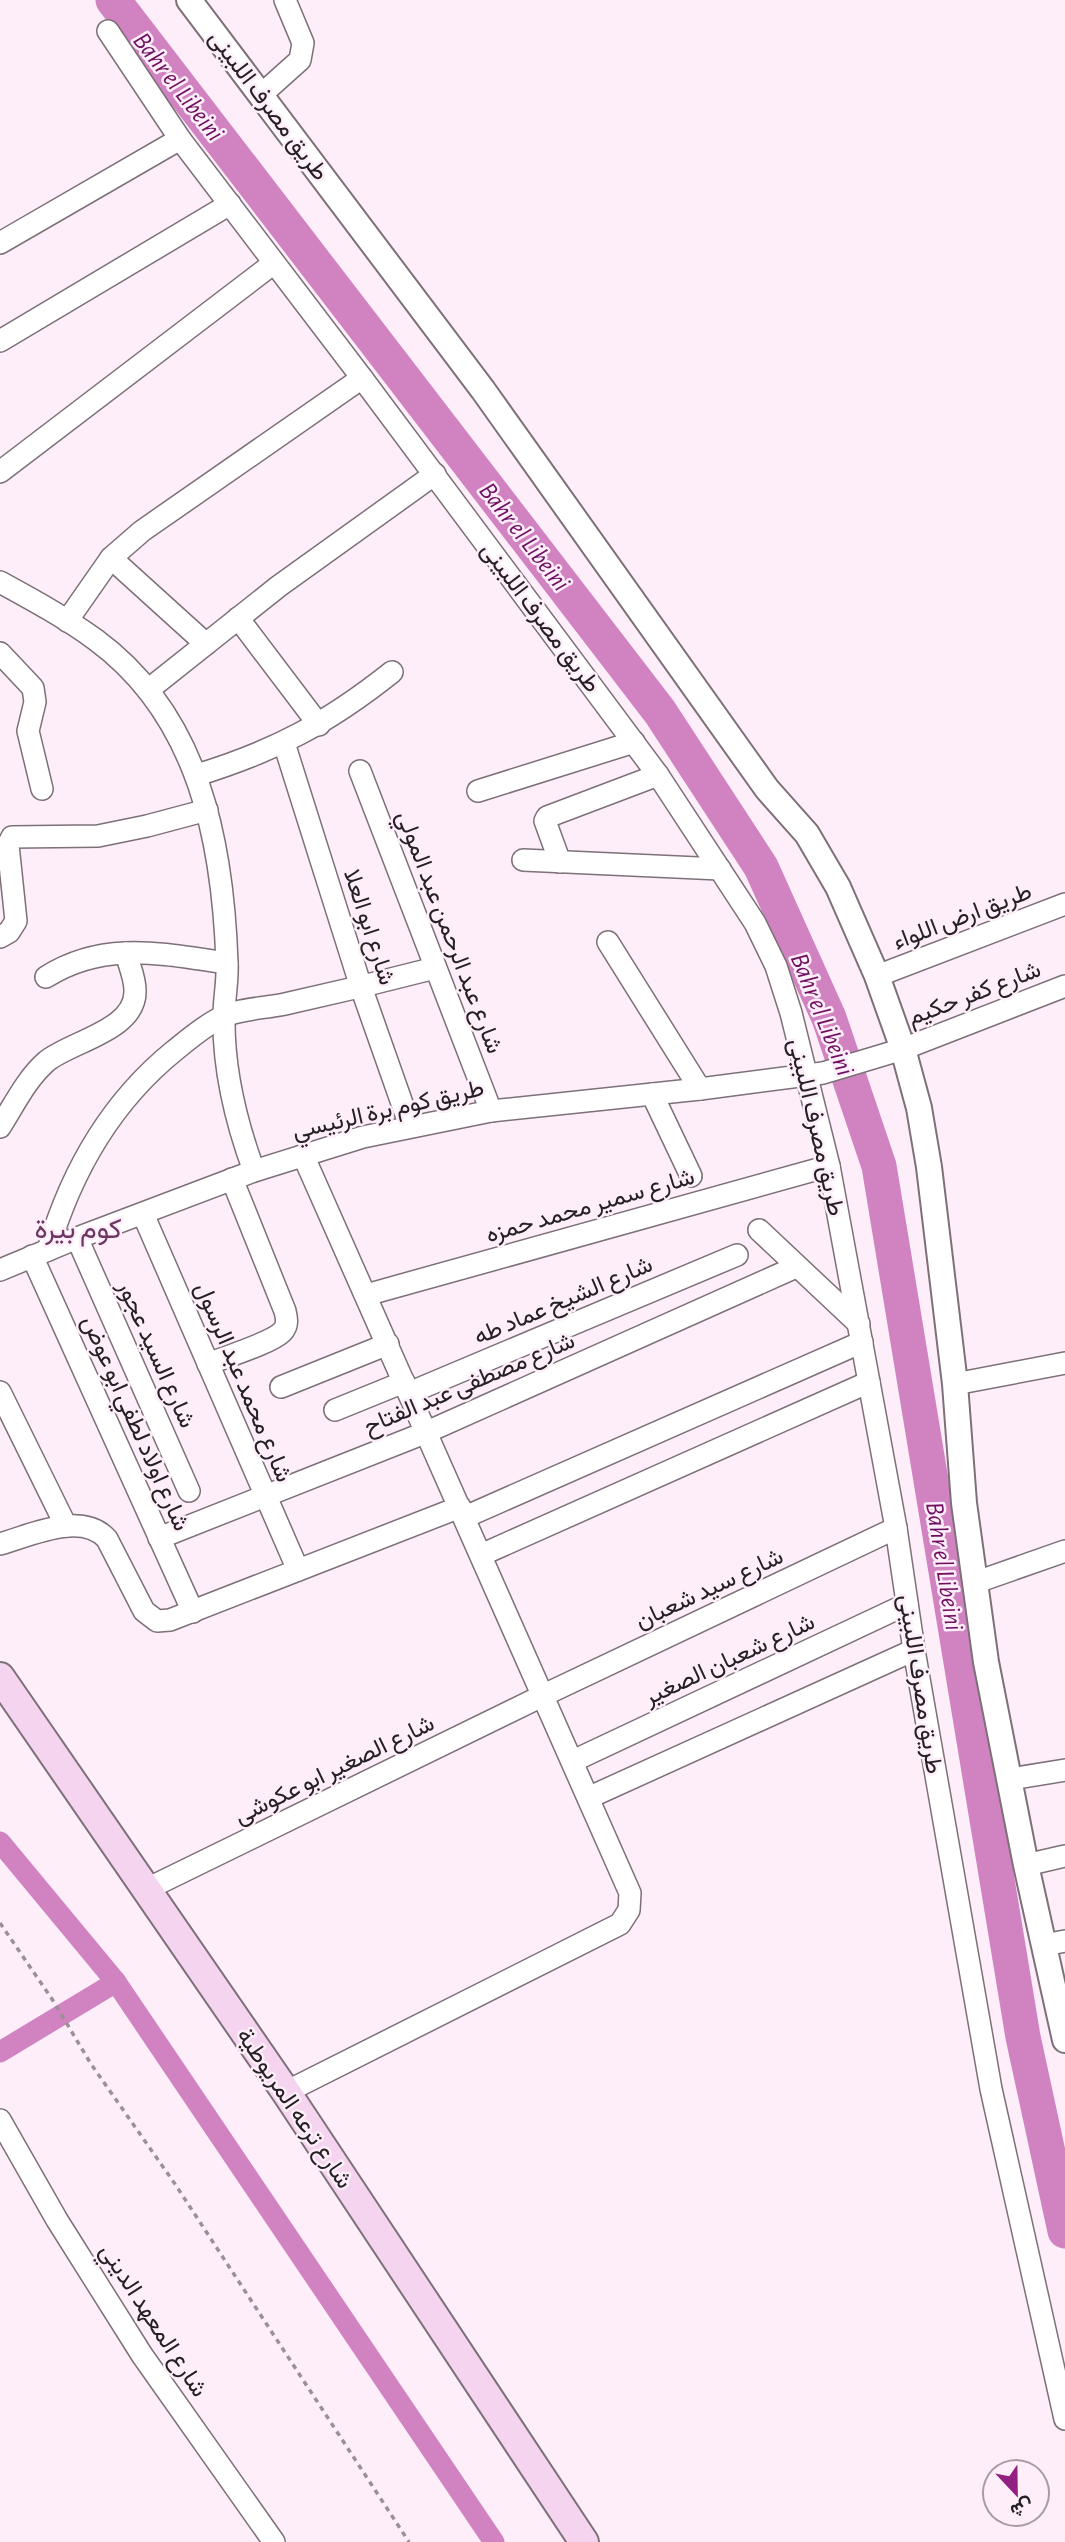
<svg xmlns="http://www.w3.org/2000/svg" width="1065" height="2542" font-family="'Alegreya Sans',Vazirmatn,sans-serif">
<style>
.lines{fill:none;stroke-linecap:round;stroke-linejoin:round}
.canal{stroke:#d183c1;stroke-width:21}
.river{stroke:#d183c1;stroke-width:35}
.minor-casing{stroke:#7d7079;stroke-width:24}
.tertiary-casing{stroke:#7d7079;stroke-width:28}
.secondary-casing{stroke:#7d7079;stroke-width:32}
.path{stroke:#9a9097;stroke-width:3.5;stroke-dasharray:5 5;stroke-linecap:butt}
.minor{stroke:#fff;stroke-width:21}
.tertiary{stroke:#fff;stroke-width:24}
.secondary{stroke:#f4d4ee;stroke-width:28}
.labels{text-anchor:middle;stroke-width:5;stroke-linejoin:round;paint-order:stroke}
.street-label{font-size:24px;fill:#252024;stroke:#fdeef9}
.water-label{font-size:26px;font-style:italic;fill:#6f0f62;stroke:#fdeef9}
.quarter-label{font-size:28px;fill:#6d3663;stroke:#fdeef9}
</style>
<rect width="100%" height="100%" fill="#fdeef9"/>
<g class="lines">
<g class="canal">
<polyline points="0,1842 116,1982 494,2542"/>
<polyline points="0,2052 116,1982"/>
</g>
<polyline class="river" points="113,0 660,712 761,867 829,1018 879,1166 1023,2037 1065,2231"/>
<defs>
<g id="minor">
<polyline points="108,31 180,139 362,378 658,775 755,923 776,966 791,1013 829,1166 896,1528 914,1650 991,2089 1065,2419"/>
<polyline points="262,94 300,60 303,43 285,0"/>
<polyline points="0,243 180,139"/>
<polyline points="0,341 230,204"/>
<polyline points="0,472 274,263"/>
<polyline points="111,558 206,644"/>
<path d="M0,582C33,600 66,618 96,640C199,716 223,842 227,963C228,981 224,998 224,1016C223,1069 236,1122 254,1171"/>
<polyline points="238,618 319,725"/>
<polyline points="67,621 111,558 142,531 362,378"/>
<polyline points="0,653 33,688 35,702 28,731 42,789"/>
<polyline points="148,690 279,586 435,474"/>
<polyline points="284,743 361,987 410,1126"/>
<polyline points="360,771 491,1111"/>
<path d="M197,775C275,751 328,723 392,672"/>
<polyline points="478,791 634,742"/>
<polyline points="523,860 720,869"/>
<polyline points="560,862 545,821 547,817 658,775"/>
<polyline points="0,937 9,932 16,921 8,845 12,837 98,836 147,826 207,810"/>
<polyline points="608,942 700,1089"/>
<polyline points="877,976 1065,904"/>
<path d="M46,977C104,940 163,954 227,963"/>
<polyline points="652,1094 691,1176"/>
<path d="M0,1127C14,1105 27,1078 47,1061C72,1041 137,1030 135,990C135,978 129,965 126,953"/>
<polyline points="143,1214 298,1570"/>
<polyline points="759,1230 859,1324"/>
<polyline points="77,1238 189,1491"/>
<path d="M48,1250C71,1172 110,1103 174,1051C189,1039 205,1025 222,1017C237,1009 267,1008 285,1004C335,993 385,981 435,968"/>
<polyline points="32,1256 193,1612"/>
<polyline points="0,1270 77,1238 254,1171 363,1137 491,1111 700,1089 823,1073 903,1049 1065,986"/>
<polyline points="366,1295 829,1166"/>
<path d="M208,1364C225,1357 271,1343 282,1332C288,1326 287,1319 285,1311L232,1179"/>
<polyline points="955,1384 1065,1363"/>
<polyline points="281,1387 388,1344"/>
<polyline points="0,1392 66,1526"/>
<polyline points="409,1393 737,1255"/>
<polyline points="335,1410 404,1382"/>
<polyline points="465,1517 862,1342"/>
<polyline points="159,1538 427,1432 796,1267"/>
<path d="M0,1544C31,1535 82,1511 107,1539L144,1611L157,1621L170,1620L460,1507"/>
<polyline points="481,1555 869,1382"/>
<polyline points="974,1583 1065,1551"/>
<polyline points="573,1761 907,1604"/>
<polyline points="1010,1779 1065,1770"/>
<polyline points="590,1797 914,1650"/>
<polyline points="1026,1865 1065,1856"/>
<polyline points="147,1889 544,1695 896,1528"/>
<polyline points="1044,1945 1065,1941"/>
<polyline points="286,2092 620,1924 629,1910 630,1893 303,1155"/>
<polyline points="0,2120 57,2220 142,2355 274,2542"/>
</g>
<polyline id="tertiary" points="189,0 483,390 767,789 807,834 838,887 877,976 903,1049 919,1108 929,1167 955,1384 964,1503 986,1662 1026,1865 1065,2040"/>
<polyline id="secondary" points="0,1677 286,2092 584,2542"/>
</defs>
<use href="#minor" class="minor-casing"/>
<use href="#tertiary" class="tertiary-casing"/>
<use href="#secondary" class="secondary-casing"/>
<polyline class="path" points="0,1923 52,1999 91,2064 175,2184 409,2542"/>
<use href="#minor" class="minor"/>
<use href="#tertiary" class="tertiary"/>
<use href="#secondary" class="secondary"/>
</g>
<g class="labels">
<g class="street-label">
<text transform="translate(269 105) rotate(53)" y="8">طريق مصرف اللبينى</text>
<text transform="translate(541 617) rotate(53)" y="8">طريق مصرف اللبينى</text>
<text transform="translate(962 916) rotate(-21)" y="8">طريق ارض اللواء</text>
<text transform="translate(370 927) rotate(72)" y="8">شارع ابو العلا</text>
<text transform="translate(450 932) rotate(69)" y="8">شارع عبد الرحمن عبد المولي</text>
<text transform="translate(974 993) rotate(-21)" y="8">شارع كفر حكيم</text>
<text transform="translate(388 1109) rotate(-13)" y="8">طريق كوم برة الرئيسي</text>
<text transform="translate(817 1127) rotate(77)" y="8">طريق مصرف اللبينى</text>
<text transform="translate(590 1205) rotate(-16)" y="8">شارع سمير محمد حمزه</text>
<text transform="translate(563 1300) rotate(-23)" y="8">شارع الشيخ عماد طه</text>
<text transform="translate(157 1354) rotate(66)" y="8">شارع السيد عجور</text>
<text transform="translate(244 1382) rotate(67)" y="8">شارع محمد عبد الرسول</text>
<text transform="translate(469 1383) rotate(-23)" y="8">شارع مصطفى عبد الفتاح</text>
<text transform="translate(136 1423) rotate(66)" y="8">شارع اولاد لطفي ابو عوض</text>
<text transform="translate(709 1588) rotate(-25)" y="8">شارع سيد شعبان</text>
<text transform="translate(729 1659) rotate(-25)" y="8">شارع شعبان الصغير</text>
<text transform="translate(921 1684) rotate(81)" y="8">طريق مصرف اللبينى</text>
<text transform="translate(334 1769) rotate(-26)" y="8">شارع الصغير ابو عكوشى</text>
<text transform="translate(295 2108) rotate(56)" y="8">شارع ترعه المريوطية</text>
<text transform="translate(154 2320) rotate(57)" y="8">شارع المعهد الديني</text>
</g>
<g class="water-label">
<text transform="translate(179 86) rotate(52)" y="9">Bahr el Libeini</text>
<text transform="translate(525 536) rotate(52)" y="9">Bahr el Libeini</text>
<text transform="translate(823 1014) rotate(68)" y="9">Bahr el Libeini</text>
<text transform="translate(945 1566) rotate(81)" y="9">Bahr el Libeini</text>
</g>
<g class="quarter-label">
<text x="78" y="1238">كوم بيرة</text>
</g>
</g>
<g transform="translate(1016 2493) rotate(158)"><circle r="33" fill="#fdeef9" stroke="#a79ca4" stroke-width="2"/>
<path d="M0-5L12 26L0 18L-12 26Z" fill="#912081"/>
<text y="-10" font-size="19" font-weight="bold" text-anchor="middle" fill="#252024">ش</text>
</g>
</svg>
